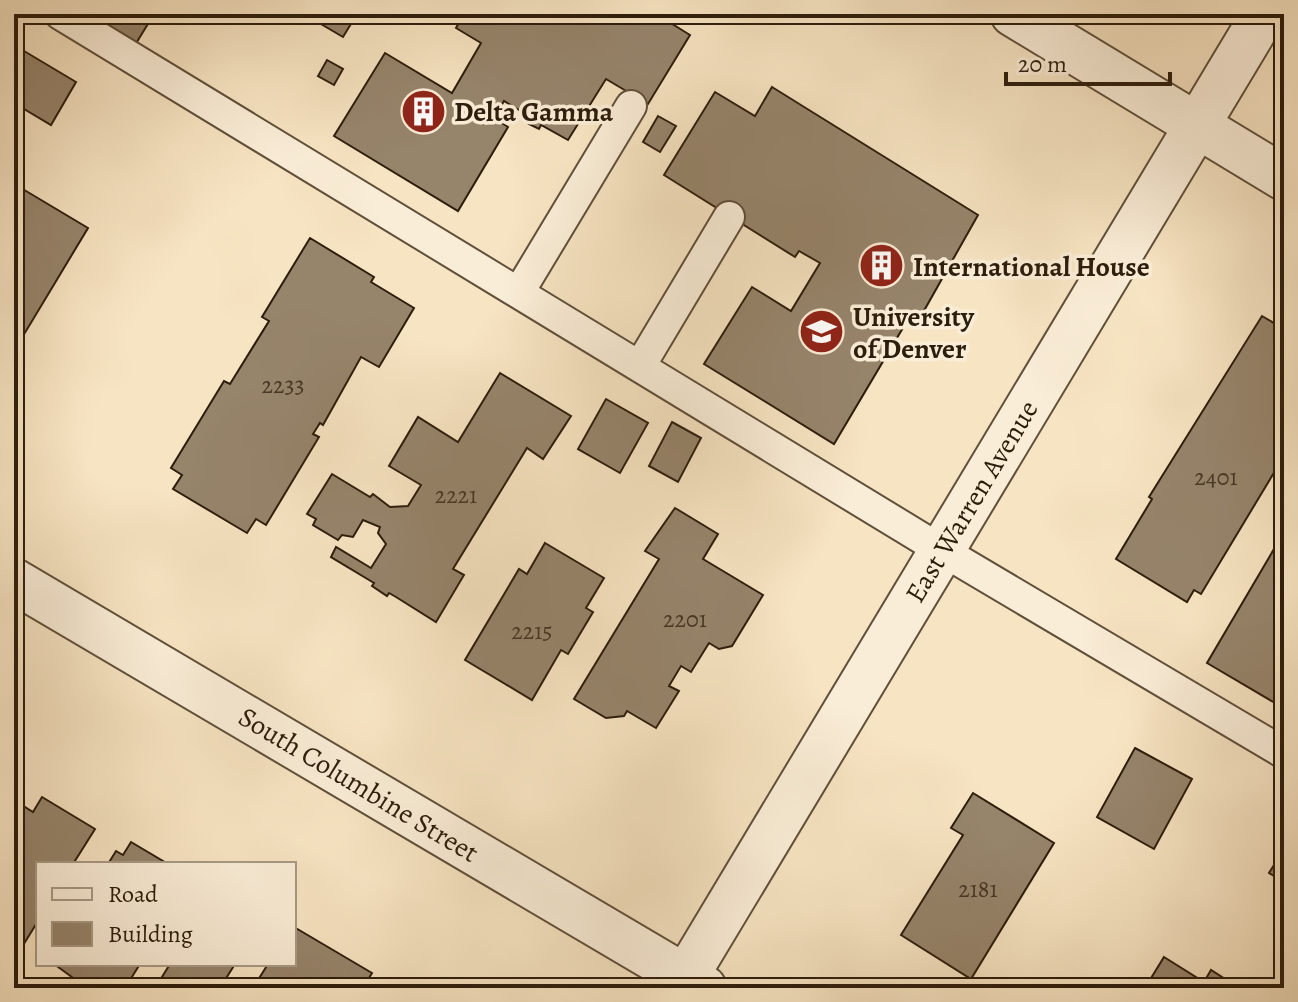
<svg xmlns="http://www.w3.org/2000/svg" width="1298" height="1002" font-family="Alegreya,serif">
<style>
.building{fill:#96846b;stroke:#2d1d0c;stroke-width:2}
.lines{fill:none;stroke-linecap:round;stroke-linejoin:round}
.service-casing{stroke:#604f3a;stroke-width:34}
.minor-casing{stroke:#604f3a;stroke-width:48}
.service{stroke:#faedd7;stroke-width:30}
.minor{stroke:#faedd7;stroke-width:44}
.labels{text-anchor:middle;stroke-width:7;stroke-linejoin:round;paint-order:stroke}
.number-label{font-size:24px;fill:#473724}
.poi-label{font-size:28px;font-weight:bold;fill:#2d1d0c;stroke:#faedd7;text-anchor:start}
.street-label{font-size:28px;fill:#2d1d0c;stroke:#faedd7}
</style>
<rect width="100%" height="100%" fill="#f7e4c2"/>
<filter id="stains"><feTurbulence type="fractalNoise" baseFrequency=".0025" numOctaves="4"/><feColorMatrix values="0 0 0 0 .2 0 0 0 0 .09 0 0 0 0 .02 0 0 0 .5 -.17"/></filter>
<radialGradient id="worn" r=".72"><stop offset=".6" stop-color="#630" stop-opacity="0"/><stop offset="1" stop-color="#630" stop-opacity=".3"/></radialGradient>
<g class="building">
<polygon points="88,14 154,14 135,45"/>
<polygon points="304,14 357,14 343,37"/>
<polygon points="464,14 656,14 690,35 648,104 606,79 568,140 541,125 539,129 529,124 532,118 504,101 494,118 508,127 458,211 334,136 385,53 452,93 481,43 456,28"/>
<polygon points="14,45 76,82 51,125 14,103"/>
<polygon points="327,60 343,69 334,85 318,76"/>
<polygon points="772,87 978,215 921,316 913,311 834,444 704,364 752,287 791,311 820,263 799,251 795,257 664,175 715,92 755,116"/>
<polygon points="658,116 676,126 660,152 643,142"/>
<polygon points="21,188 88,228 14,351 14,200"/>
<polygon points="310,238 374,277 371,282 414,308 379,367 361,357 323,425 320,423 313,434 319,437 266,525 256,519 247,533 173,489 182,475 171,468 224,381 230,384 269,321 262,317"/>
<polygon points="1262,316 1284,329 1284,456 1201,594 1194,590 1187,602 1116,559 1152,499 1149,497"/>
<polygon points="500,373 571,416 543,459 527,448 453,569 464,575 436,622 396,597 389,593 387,596 372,586 374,583 331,557 336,547 371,568 386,544 378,533 380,527 363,520 353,537 342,535 338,540 313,525 316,519 307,514 332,474 370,497 373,494 390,507 408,506 421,485 389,466 418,417 458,442"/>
<polygon points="606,399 648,423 620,473 578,449"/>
<polygon points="672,422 701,438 678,482 649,466"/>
<polygon points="675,508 718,534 703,559 763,595 732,646 719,649 709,643 691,672 681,666 669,686 679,691 656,728 627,711 624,716 606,718 574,699 659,559 645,551"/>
<polygon points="1284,532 1284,701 1279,697 1275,703 1207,663"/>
<polygon points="545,543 604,578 586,608 593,612 568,654 561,650 532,700 465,660 519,569 527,574"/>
<polygon points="1135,748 1192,779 1154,849 1097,817"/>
<polygon points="973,793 1054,843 971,979 901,935 963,835 951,828"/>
<polygon points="42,797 95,829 73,864 38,864 38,921 14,960 14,800 33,812"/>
<polygon points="131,842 168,864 108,864 116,851 123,855"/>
<polygon points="1284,849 1284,882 1269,873"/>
<polygon points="294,927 372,973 363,988 253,988 268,964 294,964"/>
<polygon points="1164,957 1204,982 1211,970 1239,988 1145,988"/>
<polygon points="54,964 140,964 125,988 87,988"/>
<polygon points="170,964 235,964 220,988 180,988 162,977"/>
</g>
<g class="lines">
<defs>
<g id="service">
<polyline points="60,14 941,550 1284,753"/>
<polyline points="519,292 631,106"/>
<polyline points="640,366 729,217"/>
</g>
<g id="minor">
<polyline points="1013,14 1284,178"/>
<polyline points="14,581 704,988"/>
<polyline points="679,988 1264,14"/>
</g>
</defs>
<use href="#service" class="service-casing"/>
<use href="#minor" class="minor-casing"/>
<use href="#service" class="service"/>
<use href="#minor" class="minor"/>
</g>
<defs>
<symbol id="building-disc" viewBox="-11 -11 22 22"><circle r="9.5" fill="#8f2418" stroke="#faedd7"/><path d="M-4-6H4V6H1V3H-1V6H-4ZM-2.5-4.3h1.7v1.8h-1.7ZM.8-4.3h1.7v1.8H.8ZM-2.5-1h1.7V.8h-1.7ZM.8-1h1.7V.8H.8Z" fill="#fff"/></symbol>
<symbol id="university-disc" viewBox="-11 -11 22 22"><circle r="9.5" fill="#8f2418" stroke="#faedd7"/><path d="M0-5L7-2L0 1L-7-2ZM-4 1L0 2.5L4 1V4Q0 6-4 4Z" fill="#fff"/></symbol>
</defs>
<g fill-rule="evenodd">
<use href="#building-disc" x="398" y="86" width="51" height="51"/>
<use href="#building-disc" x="856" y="240" width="51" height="51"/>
<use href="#university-disc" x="796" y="306" width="51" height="51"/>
</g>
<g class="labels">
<g class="number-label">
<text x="283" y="393">2233</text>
<text x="1216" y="485">2401</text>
<text x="456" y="503">2221</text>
<text x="685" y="627">2201</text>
<text x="532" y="639">2215</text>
<text x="978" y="897">2181</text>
</g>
<g class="poi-label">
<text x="454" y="121">Delta Gamma</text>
<text x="913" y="276">International House</text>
<text x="853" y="326">University<tspan x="853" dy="32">of Denver</tspan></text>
</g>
<g class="street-label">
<text transform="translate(971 501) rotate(-59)" y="10">East Warren Avenue</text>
<text transform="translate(359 784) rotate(31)" y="10">South Columbine Street</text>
</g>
</g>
<rect width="1298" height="1002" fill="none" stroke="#f7e4c2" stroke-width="48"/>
<rect x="16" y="16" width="1266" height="970" fill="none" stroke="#2d1d0c" stroke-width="4"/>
<rect x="24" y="24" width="1250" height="954" fill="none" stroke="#2d1d0c" stroke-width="2"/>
<rect x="36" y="862" width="260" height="104" fill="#faedd7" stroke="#a89a86" stroke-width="2"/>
<rect x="52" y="888" width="40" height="12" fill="#faedd7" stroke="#a89a86" stroke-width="2"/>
<text x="108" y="902" font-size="24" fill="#2d1d0c">Road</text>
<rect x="52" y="922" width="40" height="24" fill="#96846b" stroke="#a89a86" stroke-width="2"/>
<text x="108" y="942" font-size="24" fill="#2d1d0c">Building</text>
<path d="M1006 72v12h164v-12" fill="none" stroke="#2d1d0c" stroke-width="4"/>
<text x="1018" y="72" font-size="24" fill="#2d1d0c" stroke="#faedd7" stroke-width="6" paint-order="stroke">20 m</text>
<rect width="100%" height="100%" filter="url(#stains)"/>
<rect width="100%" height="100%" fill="url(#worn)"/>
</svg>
